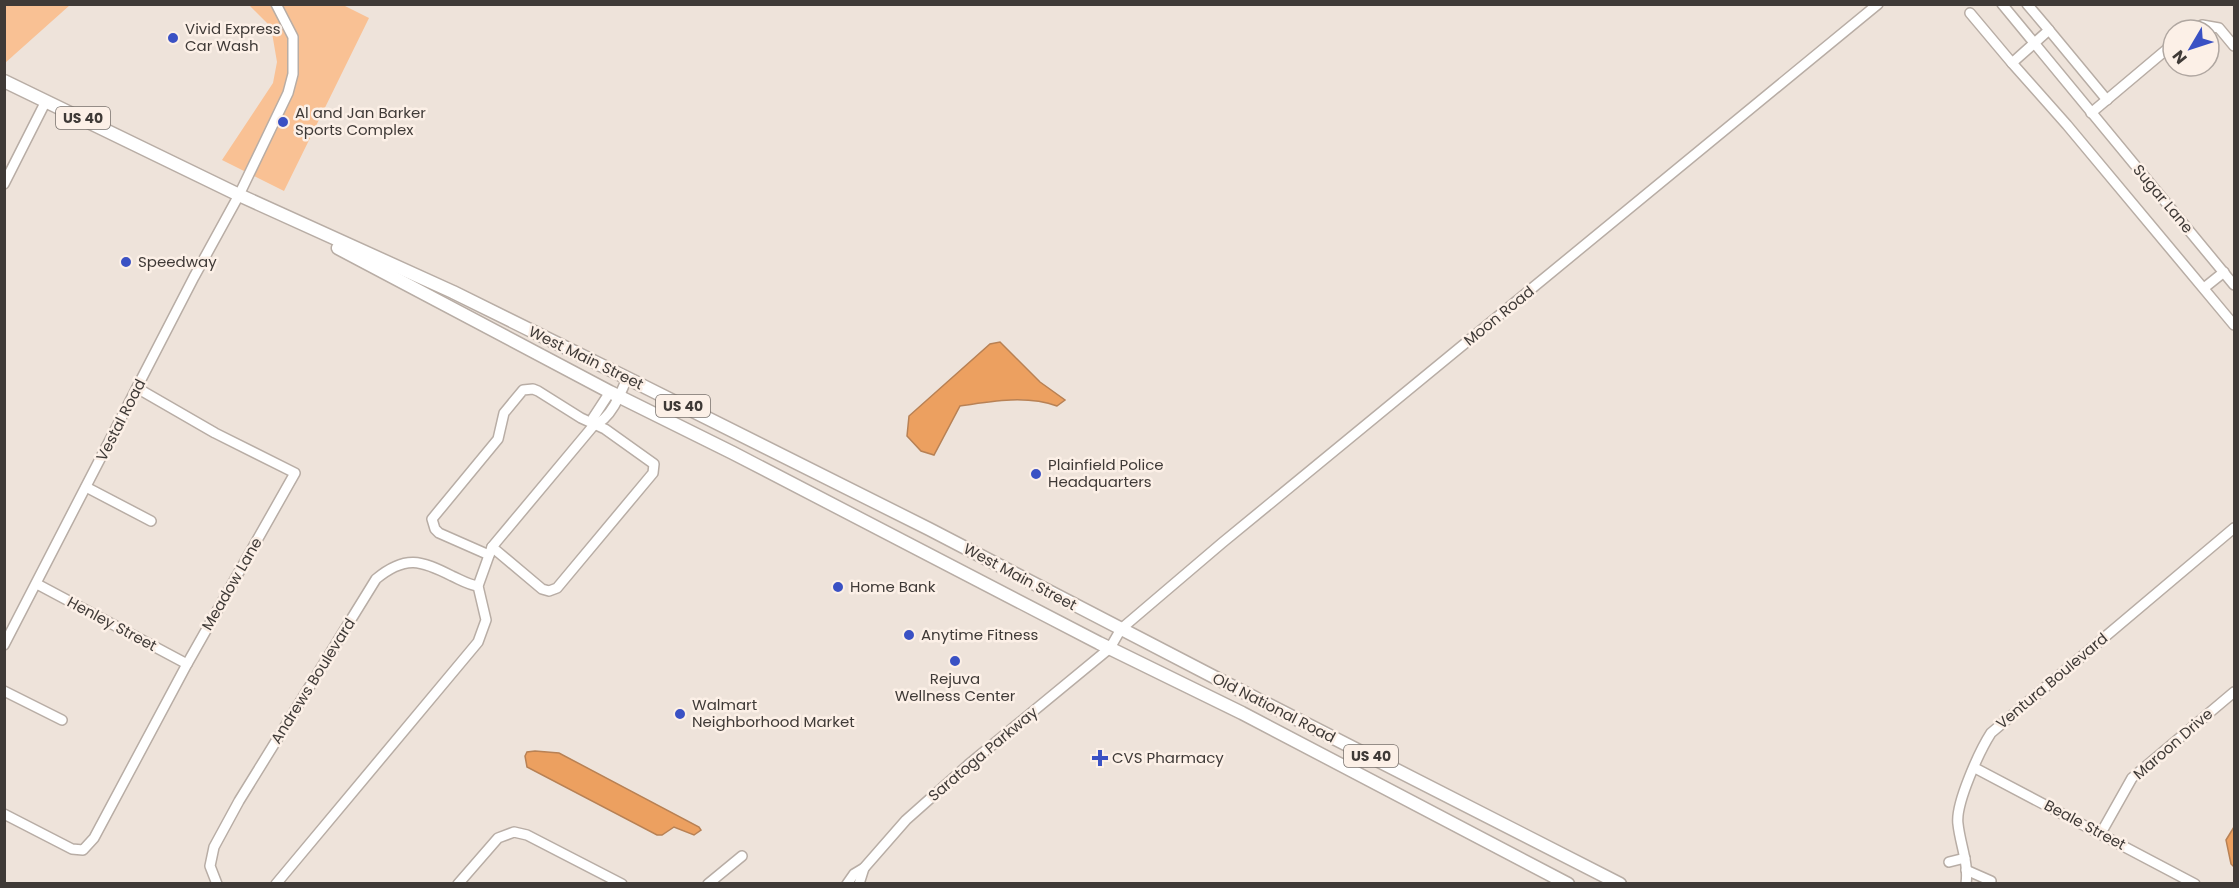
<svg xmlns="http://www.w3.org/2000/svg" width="2239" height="888" font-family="Poppins,sans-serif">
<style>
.green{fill:#f9c194}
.water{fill:#eca060;stroke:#b88154;stroke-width:1.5}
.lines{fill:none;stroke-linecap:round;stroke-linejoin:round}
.minor-casing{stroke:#b8ada5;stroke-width:12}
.major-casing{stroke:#b8ada5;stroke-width:15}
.minor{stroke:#fff;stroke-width:9}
.major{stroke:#fff;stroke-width:12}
.poi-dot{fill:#3a51c4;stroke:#fcf0e7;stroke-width:2}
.labels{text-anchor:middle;stroke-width:5;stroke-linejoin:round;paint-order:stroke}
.shield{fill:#fcf0e7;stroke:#78716c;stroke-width:1.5}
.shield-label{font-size:14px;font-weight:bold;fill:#3f3a37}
.poi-label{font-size:15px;fill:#3f3a37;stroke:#fcf0e7;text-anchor:start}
.street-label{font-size:15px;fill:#3f3a37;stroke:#fcf0e7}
</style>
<rect width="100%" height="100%" fill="#eee3da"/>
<g class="green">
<polygon points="5,4 70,4 70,5 5,63"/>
<polygon points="249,5 343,5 369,18 284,191 222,160 273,83 277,62 271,27"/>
</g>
<g class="water">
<path d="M1000,342L1040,382L1065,400L1057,406C1027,395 992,401 960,406L934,455L921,451L907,436L909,416L990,344Z"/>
<polygon points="535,751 559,753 699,827 701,830 694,835 674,827 662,835 657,835 527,767 525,756 527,752"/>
<polygon points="2234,827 2234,867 2231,864 2226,840"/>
</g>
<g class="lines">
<defs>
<g id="minor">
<polyline points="2002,4 2234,285"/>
<polyline points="2027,4 2049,30"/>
<polyline points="1970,13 2012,63 2049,30 2107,100"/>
<polyline points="2194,30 2202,25 2219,28 2234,46"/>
<polyline points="2012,63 2067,125 2234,325"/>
<polyline points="2091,113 2173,44"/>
<polyline points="4,184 46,101"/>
<polyline points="2204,288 2224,272"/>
<polyline points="594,425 593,418 610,392"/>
<polyline points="86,487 151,521"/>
<polyline points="489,555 439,533 435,529 432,519 498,439 504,413 523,390 533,389 538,391 581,418 605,429 654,464 653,473 557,588 549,591 542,589 492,547"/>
<polyline points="37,584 187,664"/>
<polyline points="4,645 194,277 239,195 288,93 293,74 293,37 276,4"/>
<polyline points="4,691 62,720"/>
<polyline points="1975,768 2195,884"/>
<polyline points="4,814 72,849 83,850 94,838 187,664 295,473 215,433 137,388"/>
<polyline points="2101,833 2132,778 2234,692"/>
<polyline points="1949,862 1965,858"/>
<polyline points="1966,870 1991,881"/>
<path d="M217,884L210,866L214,847L239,801L376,579C405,555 421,560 452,576C461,580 469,585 478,586"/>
<path d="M276,884L478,642L486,620L478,586L492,547L594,425C611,419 621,393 627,378"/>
<polyline points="458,884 498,838 514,832 527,835 622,884"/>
<polyline points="708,884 742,856"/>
<polyline points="847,884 854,874 864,868 906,820 968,765 1110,648 1121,629 1222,543 1878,4"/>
<polyline points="859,884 864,868"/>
<path d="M1966,884C1969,863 1960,844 1958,824C1955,804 1980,750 1991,733L2234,528"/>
</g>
<g id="major">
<polyline points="4,81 239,195 453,292 627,378 929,529 1216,678 1620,884"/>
<polyline points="338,248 610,392 733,453 1099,643 1242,713 1568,884"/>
</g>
</defs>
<use href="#minor" class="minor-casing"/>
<use href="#major" class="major-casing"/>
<use href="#minor" class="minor"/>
<use href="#major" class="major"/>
</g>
<g class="poi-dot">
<circle cx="173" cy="38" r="6"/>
<circle cx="283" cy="122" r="6"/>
<circle cx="126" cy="262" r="6"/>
<circle cx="1036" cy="474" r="6"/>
<circle cx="838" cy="587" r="6"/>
<circle cx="909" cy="635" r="6"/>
<circle cx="955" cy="661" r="6"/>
<circle cx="680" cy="714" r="6"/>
<path d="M1097 749h6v6h6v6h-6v6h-6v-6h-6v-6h6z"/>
</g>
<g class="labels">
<g class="shield">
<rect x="56" y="107" width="54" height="22" rx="4.5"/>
<rect x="656" y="395" width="54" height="22" rx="4.5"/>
<rect x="1344" y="745" width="54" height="22" rx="4.5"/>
</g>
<g class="shield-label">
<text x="83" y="123">US 40</text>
<text x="683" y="411">US 40</text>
<text x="1371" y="761">US 40</text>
</g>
<g class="poi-label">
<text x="185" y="34">Vivid Express<tspan x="185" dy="17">Car Wash</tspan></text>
<text x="295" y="118">Al and Jan Barker<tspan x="295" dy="17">Sports Complex</tspan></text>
<text x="138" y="267">Speedway</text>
<text x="1048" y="470">Plainfield Police<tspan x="1048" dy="17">Headquarters</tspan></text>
<text x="850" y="592">Home Bank</text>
<text x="921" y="640">Anytime Fitness</text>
<text x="955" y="684" text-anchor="middle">Rejuva<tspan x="955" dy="17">Wellness Center</tspan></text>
<text x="692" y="710">Walmart<tspan x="692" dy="17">Neighborhood Market</tspan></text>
<text x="1112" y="763">CVS Pharmacy</text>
</g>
<g class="street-label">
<text transform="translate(2163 199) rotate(50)" y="5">Sugar Lane</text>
<text transform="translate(1499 316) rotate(-39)" y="5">Moon Road</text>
<text transform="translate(586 358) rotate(26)" y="5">West Main Street</text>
<text transform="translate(121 420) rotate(-63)" y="5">Vestal Road</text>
<text transform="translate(1020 577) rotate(28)" y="5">West Main Street</text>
<text transform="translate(232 584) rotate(-60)" y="5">Meadow Lane</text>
<text transform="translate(112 624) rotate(28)" y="5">Henley Street</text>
<text transform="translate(313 681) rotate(-58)" y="5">Andrews Boulevard</text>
<text transform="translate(2052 681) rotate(-40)" y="5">Ventura Boulevard</text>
<text transform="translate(1274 708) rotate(27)" y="5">Old National Road</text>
<text transform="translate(2173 744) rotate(-41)" y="5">Maroon Drive</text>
<text transform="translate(983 754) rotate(-40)" y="5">Saratoga Parkway</text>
<text transform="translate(2085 825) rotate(28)" y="5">Beale Street</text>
</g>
</g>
<rect width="2239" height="888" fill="none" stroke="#3f3a37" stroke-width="12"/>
<g transform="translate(2191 48) rotate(231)"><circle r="28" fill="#fcf0e7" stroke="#b0a7a1" stroke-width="1.5"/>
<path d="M0-4.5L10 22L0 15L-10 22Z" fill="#3a51c4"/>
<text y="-9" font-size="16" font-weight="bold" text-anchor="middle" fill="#3f3a37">N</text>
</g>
</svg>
